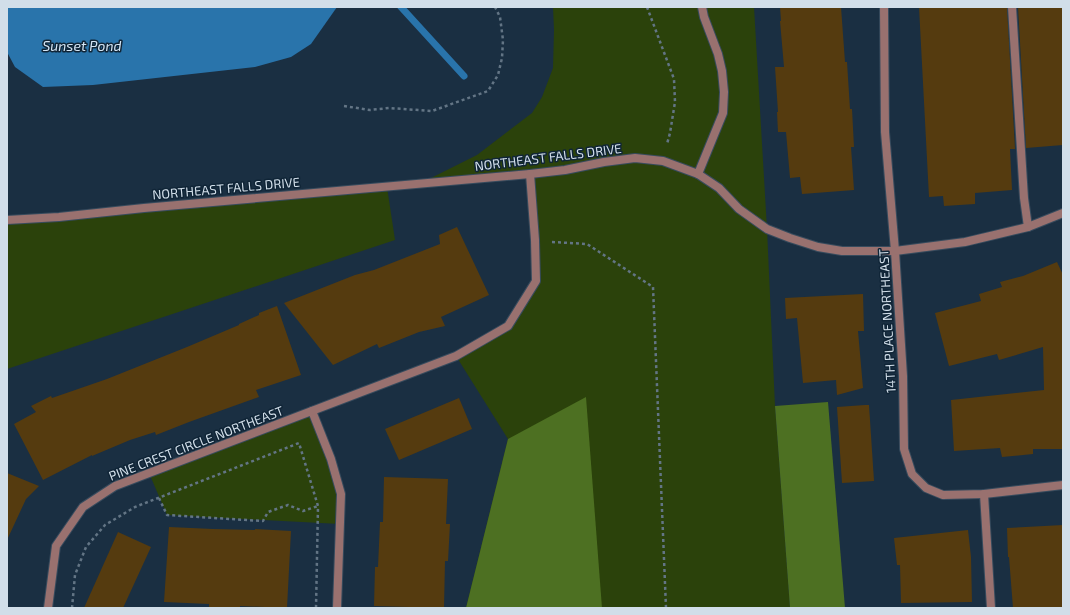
<svg xmlns="http://www.w3.org/2000/svg" width="1070" height="615" font-family="'Exo 2',sans-serif">
<style>
.green{fill:#2b420b}
.forest{fill:#4d7022}
.water{fill:#2974ab}
.lines{fill:none;stroke-linecap:round;stroke-linejoin:round}
.stream{stroke:#2974ab;stroke-width:7}
.building{fill:#553b0f}
.lane-casing{stroke:#374b5d;stroke-width:10}
.street-casing{stroke:#374b5d;stroke-width:10}
.path{stroke:#637585;stroke-width:2.5;stroke-dasharray:3 3;stroke-linecap:butt}
.lane{stroke:#99716f;stroke-width:8}
.street{stroke:#99716f;stroke-width:8}
.labels{text-anchor:middle;stroke-width:3;stroke-linejoin:round;paint-order:stroke}
.street-label{font-size:13px;fill:#d1dee9;stroke:#102537}
.water-label{font-size:14px;font-style:italic;fill:#d4e6f6;stroke:#102537}
</style>
<rect width="100%" height="100%" fill="#1a2f42"/>
<g class="green">
<polygon points="553,7 754,7 767,229 775,406 790,608 466,608 508,439 456,356 508,326 536,281 530,174 419,184 477,155 532,113 542,97 553,68 554,30"/>
<polygon points="387,187 395,240 7,369 7,220"/>
<polygon points="312,411 341,494 340,524 167,515 149,473"/>
</g>
<g class="forest">
<polygon points="586,397 602,608 466,608 508,439"/>
<polygon points="828,402 845,608 790,608 775,406"/>
</g>
<polygon class="water" points="7,7 337,7 311,44 291,57 255,67 93,85 43,87 15,67 7,52"/>
<g class="lines">
<polyline class="stream" points="401,7 464,76"/>
</g>
<g class="building">
<polygon points="780,7 841,7 845,62 847,62 850,109 852,109 854,147 851,147 854,190 802,194 800,177 790,178 786,132 778,132 777,112 778,112 775,67 784,67 780,21 781,21"/>
<polygon points="919,7 1007,7 1015,149 1010,149 1012,190 975,193 975,204 944,206 943,196 929,197"/>
<polygon points="1018,7 1063,7 1063,145 1026,148"/>
<polygon points="457,227 489,295 441,317 445,326 419,332 379,348 377,344 333,365 284,303 355,275 374,270 440,244 439,235"/>
<polygon points="1057,262 1063,275 1063,449 1033,449 1033,454 1002,457 1000,448 954,451 951,400 1044,390 1043,347 999,360 997,354 949,366 935,313 981,301 979,294 1002,287 1000,282 1023,276"/>
<polygon points="863,294 864,331 858,331 863,388 837,395 836,380 803,383 797,318 786,319 785,298"/>
<polygon points="277,306 301,375 256,390 259,397 189,422 156,435 155,432 130,440 92,456 92,455 43,480 14,424 36,412 31,406 51,396 52,398 107,379 187,347 239,325 239,324 259,315 259,313"/>
<polygon points="459,398 472,429 399,460 385,429"/>
<polygon points="865,405 869,405 874,481 842,483 837,407"/>
<polygon points="7,473 39,486 26,499 7,540"/>
<polygon points="384,477 448,479 446,524 450,524 448,561 445,561 444,608 374,606 375,567 378,567 380,522 383,522"/>
<polygon points="1063,525 1063,608 1013,608 1009,557 1008,557 1007,528"/>
<polygon points="169,527 213,529 255,530 255,529 291,531 287,608 240,606 240,608 209,607 209,604 164,602"/>
<polygon points="968,530 971,557 972,602 901,603 900,565 897,565 894,538"/>
<polygon points="118,532 151,547 123,608 84,608"/>
</g>
<g class="lines">
<defs>
<polyline id="lane" points="1012,7 1024,198 1028,227"/>
<g id="street">
<polyline points="884,7 885,132 895,251 903,376 904,449 912,474 926,488 943,495 984,494 1063,485"/>
<polyline points="698,174 723,113 724,92 722,71 718,54 704,17 702,7"/>
<polyline points="7,220 59,217 144,208 530,174 565,170 604,162 635,158 663,161 698,174 719,188 739,209 767,229 790,238 818,247 842,251 895,251 965,242 1028,227 1063,213"/>
<polyline points="312,411 331,459 341,494 337,608"/>
<polyline points="984,494 991,608"/>
<polyline points="48,608 56,546 83,507 115,486 456,356 508,326 536,281 535,240 530,174"/>
</g>
</defs>
<use href="#lane" class="lane-casing"/>
<use href="#street" class="street-casing"/>
<g class="path">
<polyline points="647,7 674,79 675,102 670,133 667,144"/>
<polyline points="344,106 370,110 389,108 432,111 488,91 498,75 502,58 503,40 500,17 495,7"/>
<polyline points="552,242 587,244 653,287 666,608"/>
<polyline points="159,498 167,515 263,521 268,512 288,505 303,511 318,506"/>
<polyline points="72,608 75,575 86,547 105,525 135,507 299,443 318,506 316,608"/>
</g>
<use href="#lane" class="lane"/>
<use href="#street" class="street"/>
</g>
<g class="labels">
<g class="street-label">
<text transform="translate(548 157) rotate(-7)" y="5">NORTHEAST FALLS DRIVE</text>
<text transform="translate(226 188) rotate(-5)" y="5">NORTHEAST FALLS DRIVE</text>
<text transform="translate(887 321) rotate(-93)" y="5">14TH PLACE NORTHEAST</text>
<text transform="translate(196 443) rotate(-21)" y="5">PINE CREST CIRCLE NORTHEAST</text>
</g>
<g class="water-label">
<text x="82" y="51">Sunset Pond</text>
</g>
</g>
<rect width="1070" height="615" fill="none" stroke="#d1dee9" stroke-width="16"/>
</svg>
